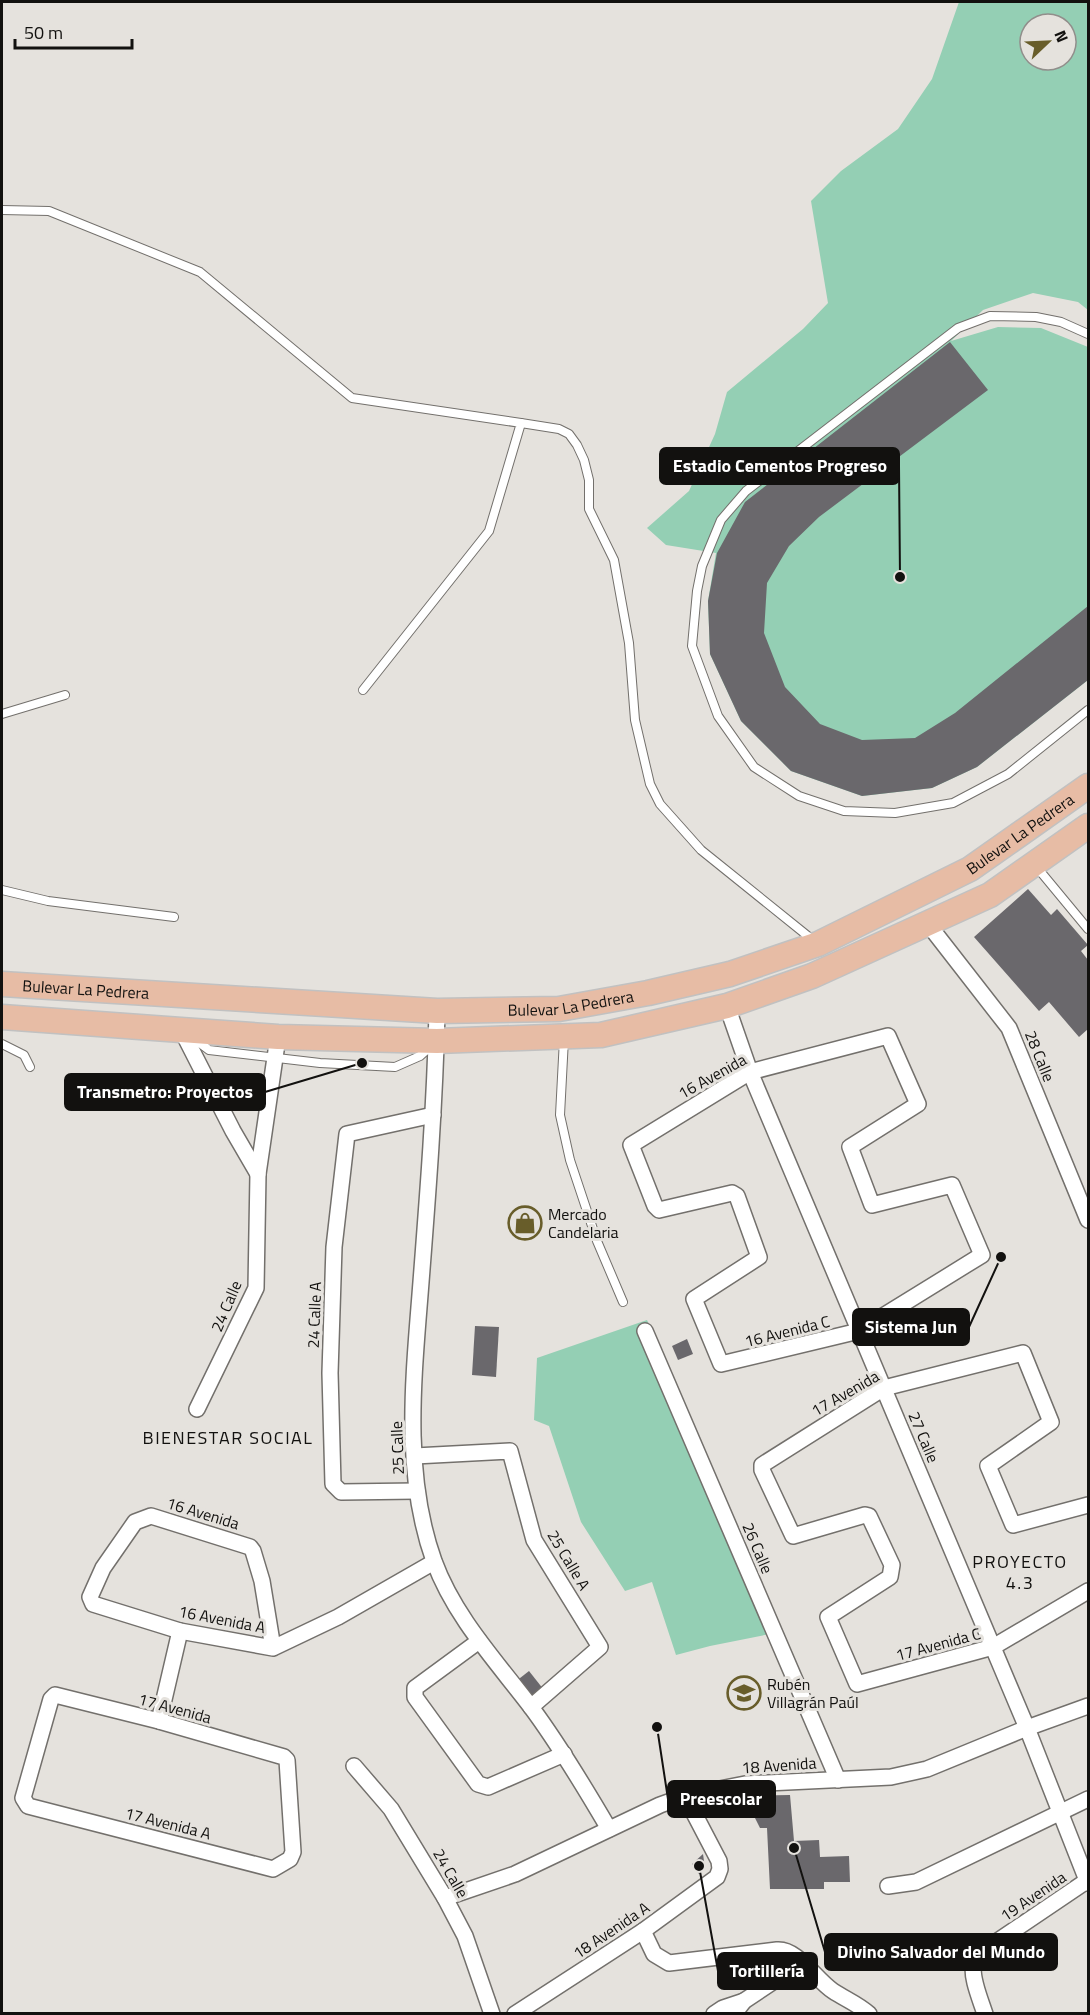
<svg xmlns="http://www.w3.org/2000/svg" width="1090" height="2015" font-family="'Titillium Web',sans-serif">
<style>
.green{fill:#94cfb4;fill-rule:evenodd}
.building{fill:#6a686c}
.lines{fill:none;stroke-linecap:round;stroke-linejoin:round}
.lane-casing{stroke:#73706c;stroke-width:10}
.street-casing{stroke:#73706c;stroke-width:18}
.primary-casing{stroke:#c1c1c1;stroke-width:27}
.lane{stroke:#fff;stroke-width:8}
.street{stroke:#fff;stroke-width:15}
.primary{stroke:#e7bca5;stroke-width:24}
.labels{text-anchor:middle;stroke-width:6;stroke-linejoin:round;paint-order:stroke}
.street-label{font-size:16px;fill:#12110f;stroke:#e5e2dd}
.poi-label{font-size:16px;fill:#12110f;stroke:#e5e2dd;text-anchor:start}
.neighbourhood-label{font-size:18px;letter-spacing:1.5px;fill:#12110f;stroke:#e5e2dd}
.leader{fill:none;stroke:#12110f;stroke-width:2}
.callout-dot{fill:#12110f;stroke:#e5e2dd;stroke-width:2}
.callout{fill:#12110f;stroke:#12110f;stroke-width:2}
.callout-label{font-size:18px;text-anchor:middle;font-weight:bold;fill:#fff}
</style>
<rect width="100%" height="100%" fill="#e5e2dd"/>
<g class="green">
<path d="M959,2H1088V310L1078,302L1033,293L983,310L951,341L998,327L1041,328L1088,347V680L977,767L932,788L862,796L791,771L741,721L710,654L708,601L716,553L666,545L647,528L689,491L715,434L727,392L803,329L828,303L811,201L841,171L898,129L932,79ZM1030,24H1066V60H1030Z"/>
<polygon points="647,1320 780,1632 710,1646 676,1655 652,1582 625,1591 581,1522 549,1426 534,1420 537,1358"/>
</g>
<g class="building">
<polygon points="950,342 988,390 819,517 789,546 767,583 764,633 785,687 820,724 862,740 915,738 955,713 1088,606 1088,680 977,767 932,788 862,796 791,771 741,721 710,654 708,601 717,553 745,502"/>
<polygon points="1028,889 1051,915 1057,909 1088,945 1081,951 1088,960 1088,1029 1079,1037 1049,1002 1039,1011 974,937"/>
<polygon points="475,1326 499,1327 496,1377 472,1375"/>
<polygon points="687,1339 693,1354 678,1360 672,1346"/>
<polygon points="529,1671 544,1690 532,1701 515,1682"/>
<polygon points="790,1795 794,1841 819,1840 820,1857 849,1856 850,1882 824,1882 824,1889 770,1889 767,1828 760,1828 744,1796"/>
<polygon points="703,1854 705,1868 699,1874 692,1864"/>
</g>
<g class="lines">
<defs>
<g id="lane">
<polyline points="2,210 49,211 200,272 352,398 521,423 489,531 363,690"/>
<polyline points="1088,334 1061,322 1036,317 990,316 958,328 746,491 721,520 702,566 697,591 692,646 718,716 754,767 799,796 844,811 895,813 953,803 1008,774 1088,710"/>
<polyline points="521,423 559,429 569,434 577,445 584,460 589,480 589,509 614,560 629,643 635,720 650,784 660,804 701,850 814,941"/>
<polyline points="2,714 65,695"/>
<polyline points="1035,865 1088,929"/>
<polyline points="2,890 48,901 174,917"/>
<polyline points="193,1038 209,1050 320,1063 395,1067 420,1056 431,1046"/>
<polyline points="564,1039 560,1115 570,1160 597,1241 623,1302"/>
<polyline points="2,1044 24,1055 30,1067"/>
</g>
<g id="street">
<polyline points="928,924 1009,1028 1088,1220"/>
<polyline points="727,1006 750,1072 1027,1728 1088,1883"/>
<path d="M437,1011C435,1102 428,1192 421,1282C414,1374 402,1472 434,1561C454,1616 496,1661 531,1707C560,1746 585,1788 609,1829"/>
<polyline points="182,1031 233,1131 258,1174"/>
<polygon points="888,1036 918,1104 850,1147 872,1205 952,1185 982,1255 859,1331 721,1364 694,1299 759,1257 737,1196 732,1193 659,1210 655,1206 631,1145 750,1072"/>
<polyline points="645,1331 838,1780"/>
<polyline points="197,1409 256,1288 258,1174 278,1037"/>
<polyline points="415,1456 510,1451 534,1540 600,1647 531,1707"/>
<polyline points="417,1491 341,1492 333,1484 330,1373 334,1247 347,1134 433,1115"/>
<polyline points="1088,1505 1013,1525 988,1466 1051,1422 1023,1353 884,1388 762,1465 762,1470 793,1536 865,1515 869,1516 892,1565 890,1577 828,1617 857,1684 993,1647 1088,1591"/>
<polyline points="479,1641 415,1688 415,1697 478,1784 488,1787 564,1754"/>
<polyline points="273,1648 262,1581 253,1551 250,1547 151,1516 135,1522 103,1568 90,1597 93,1604 180,1631 273,1648 338,1617 434,1562"/>
<polygon points="55,1695 159,1721 284,1757 287,1760 293,1852 290,1859 273,1869 28,1806 23,1798 51,1699"/>
<polyline points="159,1721 180,1631"/>
<polyline points="354,1766 391,1809 445,1898 465,1936 492,2014"/>
<polyline points="888,1886 916,1882 1088,1799"/>
<polyline points="445,1898 515,1874 660,1805 685,1796 745,1784 891,1777 927,1769 1027,1728 1088,1706"/>
<path d="M643,1931L654,1954L669,1963L777,1950C797,1948 816,1980 833,1991C845,1999 858,2004 869,2014"/>
<polyline points="515,2014 643,1931 717,1877 720,1869 719,1861 685,1796"/>
<polyline points="714,2014 723,2008 744,2001"/>
<polyline points="734,2014 744,2001 801,1963"/>
<path d="M985,2014C981,2001 970,1976 974,1964C975,1959 979,1955 983,1951L1088,1880"/>
</g>
<g id="primary">
<path id="s1" d="M2,984L437,1011L559,1009L648,993L730,974L818,944L970,869L1088,786"/>
<polyline points="2,1017 278,1037 437,1041 601,1035 727,1006 812,976 990,895 1088,826"/>
</g>
</defs>
<use href="#lane" class="lane-casing"/>
<use href="#street" class="street-casing"/>
<use href="#primary" class="primary-casing"/>
<use href="#lane" class="lane"/>
<use href="#street" class="street"/>
<use href="#primary" class="primary"/>
</g>
<defs>
<symbol id="shop-ring" viewBox="-11 -11 22 22"><circle r="9.5" fill="#e5e2dd" stroke="#685d2a" stroke-width="1.5"/><path d="M-5-2.5h2.3a2.7 3.5 0 0 1 5.4 0H5L5.5 6h-11ZM-1.5-2.5h3a1.5 2.3 0 0 0-3 0Z" fill="#685d2a"/></symbol>
<symbol id="school-ring" viewBox="-11 -11 22 22"><circle r="9.5" fill="#e5e2dd" stroke="#685d2a" stroke-width="1.5"/><path d="M0-5L7-2L0 1L-7-2ZM-4 1L0 2.5L4 1V4Q0 6-4 4Z" fill="#685d2a"/></symbol>
</defs>
<g fill-rule="evenodd">
<use href="#shop-ring" x="506" y="1204" width="38" height="38"/>
<use href="#school-ring" x="725" y="1674" width="38" height="38"/>
</g>
<g class="labels">
<g class="street-label">
<text dy="6" stroke="none"><textPath href="#s1" startOffset="1056">Bulevar La Pedrera</textPath></text>
<text dy="6" stroke="none"><textPath href="#s1" startOffset="84">Bulevar La Pedrera</textPath></text>
<text dy="6" stroke="none"><textPath href="#s1" startOffset="570">Bulevar La Pedrera</textPath></text>
<text transform="translate(1040 1056) rotate(68)" y="6">28 Calle</text>
<text transform="translate(712 1076) rotate(-29)" y="6">16 Avenida</text>
<text transform="translate(226 1306) rotate(-67)" y="6">24 Calle</text>
<text transform="translate(314 1315) rotate(-88)" y="6">24 Calle A</text>
<text transform="translate(787 1331) rotate(-14)" y="6">16 Avenida C</text>
<text transform="translate(845 1393) rotate(-30)" y="6">17 Avenida</text>
<text transform="translate(924 1437) rotate(67)" y="6">27 Calle</text>
<text transform="translate(397 1448) rotate(-92)" y="6">25 Calle</text>
<text transform="translate(203 1513) rotate(17)" y="6">16 Avenida</text>
<text transform="translate(758 1548) rotate(67)" y="6">26 Calle</text>
<text transform="translate(569 1560) rotate(59)" y="6">25 Calle A</text>
<text transform="translate(222 1619) rotate(11)" y="6">16 Avenida A</text>
<text transform="translate(938 1644) rotate(-15)" y="6">17 Avenida C</text>
<text transform="translate(175 1708) rotate(15)" y="6">17 Avenida</text>
<text transform="translate(779 1765) rotate(-4)" y="6">18 Avenida</text>
<text transform="translate(168 1823) rotate(14)" y="6">17 Avenida A</text>
<text transform="translate(451 1873) rotate(60)" y="6">24 Calle</text>
<text transform="translate(1033 1896) rotate(-34)" y="6">19 Avenida</text>
<text transform="translate(611 1930) rotate(-34)" y="6">18 Avenida A</text>
</g>
<g class="poi-label">
<text x="548" y="1220">Mercado<tspan x="548" dy="18">Candelaria</tspan></text>
<text x="767" y="1690">Rubén<tspan x="767" dy="18">Villagrán Paúl</tspan></text>
</g>
<g class="neighbourhood-label">
<text x="228" y="1444">BIENESTAR SOCIAL</text>
<text x="1020" y="1568">PROYECTO<tspan x="1020" dy="21">4.3</tspan></text>
</g>
</g>
<path class="leader" d="M900 577L899 466M362 1063L265 1092M1001 1257L969 1327M657 1727L668 1799M794 1848L825 1952M699 1866L718 1971"/>
<g class="callout-dot">
<circle cx="900" cy="577" r="6"/>
<circle cx="362" cy="1063" r="6"/>
<circle cx="1001" cy="1257" r="6"/>
<circle cx="657" cy="1727" r="6"/>
<circle cx="794" cy="1848" r="6"/>
<circle cx="699" cy="1866" r="6"/>
</g>
<g class="callout">
<rect x="660" y="448" width="239" height="36" rx="6"/>
<rect x="65" y="1074" width="200" height="36" rx="6"/>
<rect x="853" y="1309" width="116" height="36" rx="6"/>
<rect x="668" y="1781" width="107" height="36" rx="6"/>
<rect x="825" y="1934" width="232" height="36" rx="6"/>
<rect x="718" y="1953" width="99" height="36" rx="6"/>
</g>
<g class="callout-label">
<text x="780" y="472">Estadio Cementos Progreso</text>
<text x="165" y="1098">Transmetro: Proyectos</text>
<text x="911" y="1333">Sistema Jun</text>
<text x="721" y="1805">Preescolar</text>
<text x="941" y="1958">Divino Salvador del Mundo</text>
<text x="767" y="1977">Tortillería</text>
</g>
<rect width="1090" height="2015" fill="none" stroke="#12110f" stroke-width="6"/>
<g transform="translate(1048 42) rotate(67)"><circle r="28" fill="#e5e2dd" stroke="#918e8b" stroke-width="1.5"/>
<path d="M0-4.5L10 22L0 15L-10 22Z" fill="#685d2a"/>
<text y="-9" font-size="16" font-weight="bold" text-anchor="middle" fill="#12110f">N</text>
</g>
<path d="M15 39v9h117v-9" fill="none" stroke="#12110f" stroke-width="3"/>
<text x="24" y="39" font-size="18" fill="#12110f" stroke="#e5e2dd" stroke-width="4.5" paint-order="stroke">50 m</text>
</svg>
